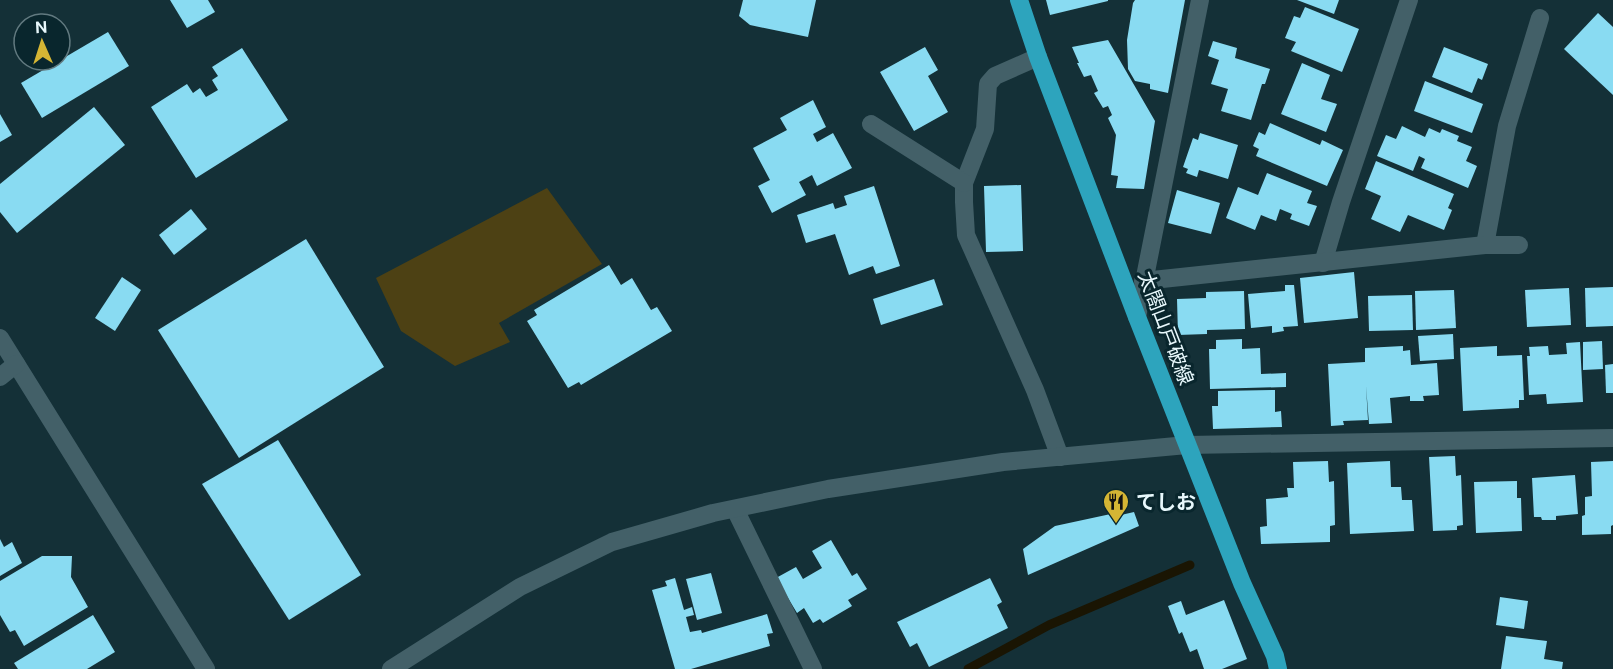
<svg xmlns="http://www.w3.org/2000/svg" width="1613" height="669" font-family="'Public Sans','Noto Sans JP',sans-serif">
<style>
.green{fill:#4d4114}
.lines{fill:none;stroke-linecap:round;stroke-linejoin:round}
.stream{stroke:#1a1503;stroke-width:9}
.building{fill:#89dbf2}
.minor{stroke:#436068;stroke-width:18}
.major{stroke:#2da4bd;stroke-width:18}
.labels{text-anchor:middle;stroke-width:6;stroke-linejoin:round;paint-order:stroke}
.street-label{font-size:20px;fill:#e8f8fc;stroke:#09262d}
.poi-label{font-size:20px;font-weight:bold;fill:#e8f8fc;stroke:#09262d;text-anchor:start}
</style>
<rect width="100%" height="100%" fill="#143037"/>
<polygon class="green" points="547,188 602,264 499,323 510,342 455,366 401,331 376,278"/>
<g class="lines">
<polyline class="stream" points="968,669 1049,625 1190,565"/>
</g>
<g class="building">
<polygon points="170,0 208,0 215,12 187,28"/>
<polygon points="743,0 816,0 808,37 750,25 739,16"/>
<polygon points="1046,0 1108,0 1108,1 1050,15"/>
<polygon points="1135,0 1185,0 1168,93 1150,89 1150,84 1135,81 1128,69 1127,40 1133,3"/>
<polygon points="1297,0 1339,0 1334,14"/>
<polygon points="1305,7 1359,29 1342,72 1291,51 1296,42 1285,38 1294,16 1300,18"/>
<polygon points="1598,13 1613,27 1613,95 1564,49"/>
<polygon points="108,32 129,66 42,118 21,83"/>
<polygon points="1108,40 1155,121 1144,189 1116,188 1118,176 1111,175 1116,135 1108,118 1112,115 1108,106 1103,108 1094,93 1098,91 1091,75 1084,77 1077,63 1079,63 1072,47"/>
<polygon points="1213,41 1237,48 1235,58 1270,69 1265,84 1262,84 1251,120 1221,111 1228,89 1211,84 1219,60 1208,56"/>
<polygon points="925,47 938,70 928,76 948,112 914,131 880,72"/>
<polygon points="1444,47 1488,64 1482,80 1478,78 1472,93 1432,77"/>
<polygon points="242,48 288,120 196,178 151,107 187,84 193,93 200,88 206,97 218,90 212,80 218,76 212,67"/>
<polygon points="1302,63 1330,75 1321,99 1337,104 1326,132 1281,114"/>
<polygon points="1425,81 1483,104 1472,133 1414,111"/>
<polygon points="813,100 826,127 813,134 817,142 833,133 852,168 817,186 812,175 799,182 806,195 772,213 758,186 770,180 753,148 787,130 780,118"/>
<polygon points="94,107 125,145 17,233 0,212 0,184"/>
<polygon points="0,114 12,135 0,142"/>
<polygon points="1270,123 1320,145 1322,140 1343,150 1327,186 1256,156 1259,149 1253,146 1259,132 1265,135"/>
<polygon points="1402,126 1425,137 1429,128 1440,133 1442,129 1459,136 1457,141 1472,147 1466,161 1477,166 1468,188 1421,168 1425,159 1419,156 1413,171 1377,156 1386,135 1396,139"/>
<polygon points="1200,133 1238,145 1228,179 1199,170 1197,177 1186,173 1188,169 1183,167 1193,138 1198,140"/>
<polygon points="1376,161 1454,194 1448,208 1452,210 1444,230 1408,215 1400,232 1371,219 1381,196 1365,189"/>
<polygon points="1267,173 1312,191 1307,203 1317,206 1309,226 1290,219 1292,214 1280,209 1276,221 1261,215 1255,230 1226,218 1238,187 1258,195"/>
<polygon points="1021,185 1023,251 986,252 984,186"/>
<polygon points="874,186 900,266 876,274 873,266 849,275 835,234 806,243 797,215 833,203 835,209 847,205 844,196"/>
<polygon points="1177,190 1220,203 1211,234 1168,223"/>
<polygon points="191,209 207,229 174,255 159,235"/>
<polygon points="306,239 384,367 239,458 158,330"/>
<polygon points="609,265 621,285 632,278 651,310 657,307 672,331 581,385 579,382 568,388 527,321 537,315 534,310"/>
<polygon points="1354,272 1358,318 1304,323 1300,278"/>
<polygon points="122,277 141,290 115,331 95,318"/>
<polygon points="934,279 943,305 881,325 873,299"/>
<polygon points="1285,285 1294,285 1298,326 1283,327 1284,331 1272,333 1272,326 1251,328 1248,294 1285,291"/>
<polygon points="1613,287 1613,326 1586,327 1585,288"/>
<polygon points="1569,288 1571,325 1527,327 1525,290"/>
<polygon points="1454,290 1456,328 1416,330 1415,291"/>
<polygon points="1244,291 1245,329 1207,330 1207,334 1178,335 1177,299 1206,298 1206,292"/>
<polygon points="1412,295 1413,330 1369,331 1368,296"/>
<polygon points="1453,334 1454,359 1420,361 1418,336"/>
<polygon points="1242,339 1242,349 1260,348 1261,374 1286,373 1286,387 1210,389 1209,349 1216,349 1216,340"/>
<polygon points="1602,341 1603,369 1583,370 1583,342"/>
<polygon points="1580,342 1583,402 1547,404 1546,394 1529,395 1527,356 1530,356 1529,347 1548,346 1549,355 1567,354 1566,343"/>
<polygon points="1403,346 1403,351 1410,350 1411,365 1437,363 1439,395 1423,396 1424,401 1410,401 1410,396 1390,398 1392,423 1369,424 1366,386 1368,420 1343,421 1344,425 1331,426 1328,364 1365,362 1365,348"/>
<polygon points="1497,346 1497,356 1522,355 1524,400 1519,400 1519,408 1463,411 1460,348"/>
<polygon points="1613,364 1613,393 1606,393 1605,365"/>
<polygon points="1275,390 1275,412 1281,411 1282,427 1213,429 1212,406 1218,406 1218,391"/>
<polygon points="278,440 361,575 289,620 202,484"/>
<polygon points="1455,456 1456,476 1461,475 1463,525 1457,526 1457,530 1433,531 1429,457"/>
<polygon points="1328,461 1329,482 1334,481 1335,525 1330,526 1330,542 1261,544 1260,527 1267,526 1266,499 1288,497 1287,488 1294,488 1293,462"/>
<polygon points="1390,461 1391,487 1401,487 1402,500 1412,500 1414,531 1350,534 1347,463"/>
<polygon points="1613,461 1613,525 1611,526 1611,534 1582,535 1582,516 1585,515 1585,497 1592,496 1591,462"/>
<polygon points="1575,475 1578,514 1556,516 1556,520 1542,520 1541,517 1534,517 1532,478"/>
<polygon points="1517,481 1517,498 1521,498 1522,531 1476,533 1474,482"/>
<polygon points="1120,512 1121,515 1134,512 1139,526 1028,575 1023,549 1055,526"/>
<polygon points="0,539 4,547 12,542 22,563 0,576"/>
<polygon points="831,540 852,576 857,573 867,589 848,600 852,606 823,623 820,619 813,623 804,608 797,613 776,578 796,567 803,579 822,568 812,551"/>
<polygon points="42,556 72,556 71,577 88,607 24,646 15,630 10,632 0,615 0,581"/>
<polygon points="711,573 722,613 697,620 686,579"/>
<polygon points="675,578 684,610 692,607 694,615 686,617 690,632 701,630 702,633 767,614 773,633 767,634 770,646 691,669 675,669 652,590 667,586 665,581"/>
<polygon points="990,578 1002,602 997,605 1008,628 929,667 917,643 910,647 897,622"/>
<polygon points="1500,597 1528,601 1524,629 1496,625"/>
<polygon points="1224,600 1247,659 1222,669 1204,669 1197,649 1190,652 1182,632 1179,634 1168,606 1181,601 1186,615"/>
<polygon points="93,615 115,652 87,669 18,669 14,663"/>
<polygon points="1506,636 1547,641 1544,659 1563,662 1562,669 1501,669"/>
</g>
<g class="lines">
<g class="minor">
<polyline points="1038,57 995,76 988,84 985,129 964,183 964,202 966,235 1035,390 1060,457"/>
<polyline points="871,124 964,183"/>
<polyline points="1485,245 1507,126 1540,18"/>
<polyline points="1323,263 1341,202 1409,0"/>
<polyline points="1143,281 1485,245 1519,245"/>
<polyline points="1137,317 1200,0"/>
<polyline points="0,338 206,669"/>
<polyline points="0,377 16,364"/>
<polyline points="735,509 813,669"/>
<polyline points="391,669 520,587 612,542 713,513 828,489 1003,462 1187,445 1613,438"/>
</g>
<polyline class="major" points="1019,0 1038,57 1137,317 1242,583 1275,656 1278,669"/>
</g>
<defs>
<symbol id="restaurant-pin" viewBox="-11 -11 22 30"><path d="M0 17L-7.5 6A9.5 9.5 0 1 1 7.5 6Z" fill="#d5b534" stroke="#09262d"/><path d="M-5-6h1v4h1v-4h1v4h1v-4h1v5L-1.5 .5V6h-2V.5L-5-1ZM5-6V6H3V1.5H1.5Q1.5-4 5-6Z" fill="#111"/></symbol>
</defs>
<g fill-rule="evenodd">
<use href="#restaurant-pin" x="1101" y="487" width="30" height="40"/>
</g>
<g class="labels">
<g class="street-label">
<text transform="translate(1166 328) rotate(69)" y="7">太閤山戸破線</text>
</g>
<g class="poi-label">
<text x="1136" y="509">てしお</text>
</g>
</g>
<g transform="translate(42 42) rotate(357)"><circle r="28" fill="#09262d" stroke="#627a80" stroke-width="1.5"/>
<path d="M0-4.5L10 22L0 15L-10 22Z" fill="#d5b534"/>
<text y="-9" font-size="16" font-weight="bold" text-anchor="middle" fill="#e8f8fc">N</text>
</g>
</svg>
